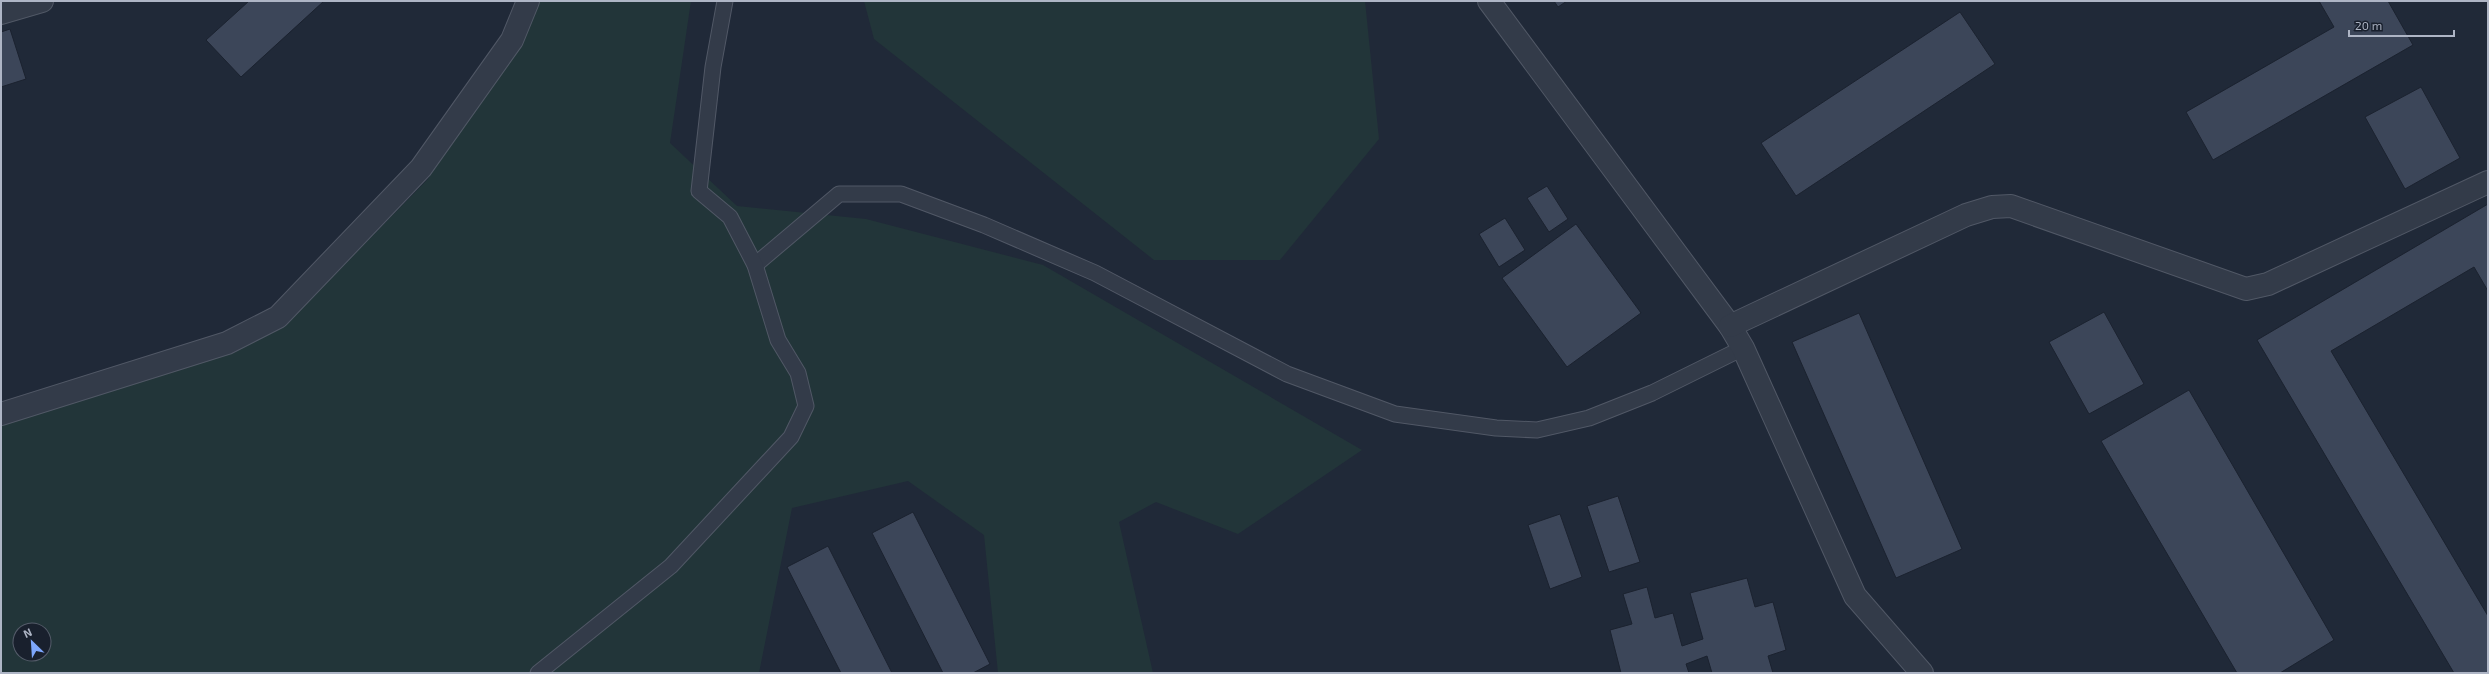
<svg xmlns="http://www.w3.org/2000/svg" width="2489" height="674" font-family="'Exo 2',sans-serif">
<style>
.green{fill:#223539;fill-rule:evenodd}
.building{fill:#3c4659;stroke:#1b222f}
.lines{fill:none;stroke-linecap:round;stroke-linejoin:round}
.service-casing{stroke:#515866;stroke-width:17}
.minor-casing{stroke:#515866;stroke-width:24}
.service{stroke:#333b49;stroke-width:15}
.minor{stroke:#333b49;stroke-width:22}
</style>
<rect width="100%" height="100%" fill="#202938"/>
<g class="green">
<path d="M527,1H691L670,143L737,206L866,219L1043,265L1362,450L1238,534L1156,502L1119,522L1153,673H998L984,535L908,481L792,508L759,673H1V408L285,325L428,179ZM20,630H44V654H20Z"/>
<polygon points="864,1 1365,1 1379,139 1280,260 1154,260 874,39"/>
</g>
<g class="building">
<polygon points="249,1 324,1 241,77 206,40"/>
<polygon points="1554,1 1567,1 1558,7"/>
<polygon points="2319,1 2388,1 2413,45 2213,160 2186,112 2334,27"/>
<polygon points="1960,12 1995,64 1796,196 1761,143"/>
<polygon points="10,29 26,79 1,87 1,32"/>
<polygon points="2421,87 2460,158 2405,189 2365,117"/>
<polygon points="1547,186 1568,219 1549,232 1527,198"/>
<polygon points="2488,204 2488,291 2474,267 2331,351 2488,616 2488,673 2454,673 2257,340"/>
<polygon points="1505,218 1525,250 1499,267 1479,234"/>
<polygon points="1576,224 1641,313 1567,367 1502,278"/>
<polygon points="2104,312 2144,384 2089,414 2049,342"/>
<polygon points="1859,313 1962,549 1896,578 1792,342"/>
<polygon points="2189,390 2334,640 2280,673 2237,673 2101,441"/>
<polygon points="1618,496 1640,562 1609,572 1587,506"/>
<polygon points="913,512 990,664 973,673 943,673 872,533"/>
<polygon points="1560,514 1582,577 1550,589 1528,525"/>
<polygon points="828,546 892,673 841,673 787,567"/>
<polygon points="1747,578 1755,607 1773,602 1786,650 1768,656 1773,673 1712,673 1707,656 1686,664 1689,673 1621,673 1610,630 1632,624 1623,594 1647,587 1655,618 1673,613 1682,646 1703,639 1690,593"/>
</g>
<g class="lines">
<defs>
<g id="service">
<polyline points="755,265 839,194 901,194 984,225 1095,273 1287,374 1395,414 1496,428 1537,430 1589,418 1652,393 1743,348"/>
<polyline points="538,673 671,566 791,437 806,406 798,373 778,340 755,265 730,217 699,191 713,67 725,1"/>
</g>
<g id="minor">
<polyline points="1489,1 1730,326 1743,348 1855,596 1922,673"/>
<polyline points="1,13 42,1"/>
<polyline points="1730,326 1966,215 1992,207 2011,206 2246,289 2268,284 2488,182"/>
<polyline points="1,414 227,343 278,317 421,168 512,40 528,1"/>
</g>
</defs>
<use href="#service" class="service-casing"/>
<use href="#minor" class="minor-casing"/>
<use href="#service" class="service"/>
<use href="#minor" class="minor"/>
</g>
<rect width="2489" height="674" fill="none" stroke="#aeb5c5" stroke-width="4"/>
<g transform="translate(32 642) rotate(335)"><circle r="19" fill="#19202d" stroke="#555c6a"/>
<path d="M0-3L7 15L0 10L-7 15Z" fill="#7da6fb"/>
<text y="-6" font-size="11" font-weight="bold" text-anchor="middle" fill="#aeb5c5">N</text>
</g>
<path d="M2349 30v6h105v-6" fill="none" stroke="#aeb5c5" stroke-width="2"/>
<text x="2355" y="30" font-size="12" fill="#aeb5c5" stroke="#19202d" stroke-width="3" paint-order="stroke">20 m</text>
</svg>
